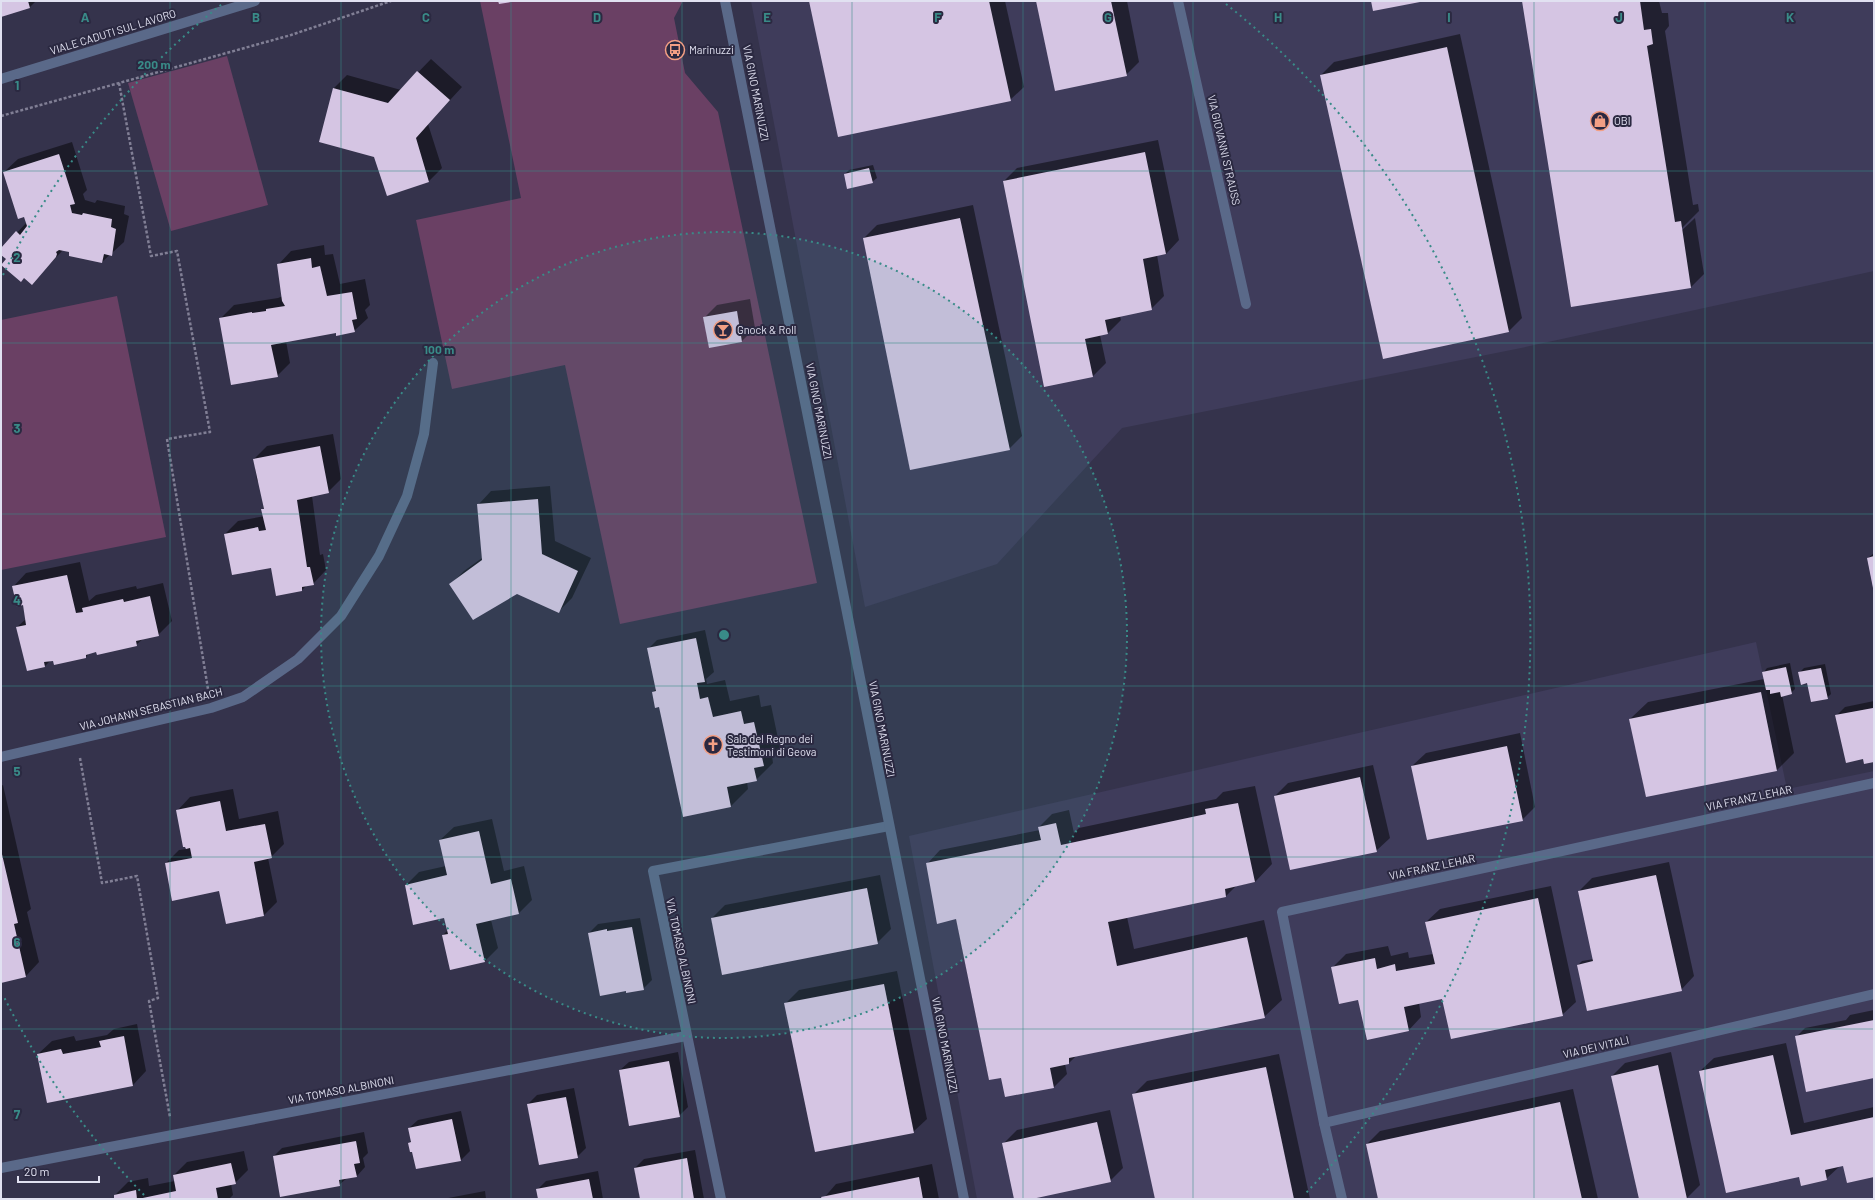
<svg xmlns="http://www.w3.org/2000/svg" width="1875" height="1200" font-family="Barlow,sans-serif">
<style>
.built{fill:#3f3c5b}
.green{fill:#6a4064}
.shadow{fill:#0007}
.building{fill:#d5c5e3}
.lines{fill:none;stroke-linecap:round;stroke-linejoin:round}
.path{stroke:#817f95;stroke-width:2.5;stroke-dasharray:3 2;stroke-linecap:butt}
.minor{stroke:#5a6989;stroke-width:10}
.tertiary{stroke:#5a6989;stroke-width:10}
.grid{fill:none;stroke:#398b88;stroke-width:1;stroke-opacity:0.55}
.ring{fill:none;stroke:#398b88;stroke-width:2;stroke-dasharray:2 4}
.labels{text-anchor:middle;stroke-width:4;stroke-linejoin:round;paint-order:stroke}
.street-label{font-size:11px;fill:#e1e1f1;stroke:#2b2941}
.poi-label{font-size:11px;fill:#e1e1f1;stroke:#2b2941;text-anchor:start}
.grid-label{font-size:13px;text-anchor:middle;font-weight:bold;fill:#398b88;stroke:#2b2941;stroke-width:4;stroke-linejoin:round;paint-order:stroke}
.centre{fill:#398b88;stroke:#2b2941;stroke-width:2}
.ring-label{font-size:12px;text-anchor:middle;font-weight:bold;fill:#398b88;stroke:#2b2941;stroke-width:4;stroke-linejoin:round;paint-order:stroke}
</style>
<rect width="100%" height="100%" fill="#35334c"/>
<g class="built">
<polygon points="751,1 1874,1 1874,271 1521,348 1122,428 997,564 865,607"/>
<polygon points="1756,642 1787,789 1874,771 1874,1199 977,1199 909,836"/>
</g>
<g class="green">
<polygon points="480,1 683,1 674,18 685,73 718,112 817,583 620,624 565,365 452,389 416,220 521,198"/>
<polygon points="227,56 268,205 171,231 128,83"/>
<polygon points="117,296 166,537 1,570 1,320"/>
</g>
<g class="shadow">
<polygon points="1,1 36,1 30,7 1,16"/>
<polygon points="810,1 1005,1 1024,87 1010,100"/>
<polygon points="1037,1 1127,1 1139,62 1126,75"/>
<polygon points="1523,1 1659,1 1662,13 1668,13 1669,26 1665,31 1693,205 1698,204 1699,211 1678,232 1679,233 1695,218 1704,274 1691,287"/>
<polygon points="1460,34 1522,318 1509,331 1383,358 1321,75 1334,62"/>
<polygon points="431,59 462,87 428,124 442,168 429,181 388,195 375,156 321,141 334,88 347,75 401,90"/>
<polygon points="1158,140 1179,240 1166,254 1157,255 1164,296 1151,309 1120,316 1121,320 1108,333 1100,335 1106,363 1093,376 1004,181 1017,168"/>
<polygon points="72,142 87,190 83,194 85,200 95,203 97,200 125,206 124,214 129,216 124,242 102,262 63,250 32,283 1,254 1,250 27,222 4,172 18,159"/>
<polygon points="873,165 877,178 872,182 845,174 849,170"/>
<polygon points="973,205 1022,436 1009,449 864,238 877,225"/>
<polygon points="324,245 325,255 333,254 340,284 365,279 370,305 365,310 368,318 354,331 337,332 286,341 290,363 277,376 220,319 234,305 278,298 283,296 278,265 291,251"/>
<polygon points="750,299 755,328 742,341 710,347 704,318 717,305"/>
<polygon points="333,434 341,479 328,492 312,496 320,555 323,554 326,570 313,584 307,585 302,590 225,534 238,521 265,516 259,480 257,481 254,459 267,446"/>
<polygon points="550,486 555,541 591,558 572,598 559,611 516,593 451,584 464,571 482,558 478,505 491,491"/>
<polygon points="1874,553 1874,586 1868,558"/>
<polygon points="80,562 89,601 96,595 136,586 137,589 163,583 172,621 158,635 144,638 136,645 96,651 90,652 86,657 51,660 45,666 17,627 26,619 23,604 13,587 26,573"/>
<polygon points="705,630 714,672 706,679 707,684 725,680 730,701 759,695 761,707 771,705 780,748 772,756 773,763 756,780 747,782 748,789 731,806 683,816 660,706 653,692 657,688 648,649 657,640"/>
<polygon points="1790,663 1795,689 1791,693 1782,695 1794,753 1777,770 1646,796 1630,719 1648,702 1764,679 1763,673 1767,668"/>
<polygon points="1825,664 1831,694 1827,698 1808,682 1799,673 1804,668"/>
<polygon points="1874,701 1874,761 1865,762 1864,758 1836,716 1845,707"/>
<polygon points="1520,733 1535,807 1522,820 1412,766 1426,753"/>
<polygon points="1373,765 1390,838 1376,851 1275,796 1288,783"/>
<polygon points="3,785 31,909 27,912 39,962 26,976 1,982 1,786"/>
<polygon points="1255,786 1272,864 1255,882 1236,886 1226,896 1127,917 1134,949 1264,920 1282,1000 1264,1017 1076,1056 1069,1063 1065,1064 1067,1074 1054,1087 1006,1096 1002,1077 989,1079 956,918 927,864 940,850 1040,830 1039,827 1052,814 1069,810 1074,833 1079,828 1216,799 1223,792"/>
<polygon points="233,789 239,819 278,811 284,844 271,857 268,858 277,902 264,915 227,923 220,890 166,863 179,850 187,849 177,811 190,797"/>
<polygon points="492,819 504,871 524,866 532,900 519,913 491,920 498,948 485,961 451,968 443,935 448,930 445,917 406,885 419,872 446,866 440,840 454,827"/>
<polygon points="1669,862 1694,976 1681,990 1578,965 1582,961 1594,959 1579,891 1592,878"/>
<polygon points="880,875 891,929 877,943 712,918 725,905"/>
<polygon points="1551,886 1576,1002 1562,1015 1443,998 1419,1003 1421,1017 1408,1031 1359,998 1332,968 1346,954 1388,946 1391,956 1408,952 1409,958 1433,954 1426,922 1440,909"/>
<polygon points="640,918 652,980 643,989 589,933 598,924"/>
<polygon points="897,971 927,1119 913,1132 786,1003 799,990"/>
<polygon points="1874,1010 1874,1077 1796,1037 1805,1028 1846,1020 1850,1015"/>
<polygon points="137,1024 146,1071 133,1085 48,1102 38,1054 52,1041 74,1036 76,1041 107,1035 114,1029"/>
<polygon points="1786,1043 1804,1123 1874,1107 1874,1176 1844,1165 1840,1166 1826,1179 1800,1175 1700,1071 1714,1058"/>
<polygon points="678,1052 688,1107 679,1116 620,1070 629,1062"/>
<polygon points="1671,1052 1700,1185 1687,1198 1640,1199 1612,1076 1625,1063"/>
<polygon points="1279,1054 1310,1199 1156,1199 1134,1094 1147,1081"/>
<polygon points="574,1088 586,1148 577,1157 528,1104 537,1095"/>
<polygon points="1573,1089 1598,1199 1379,1199 1367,1144 1380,1131"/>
<polygon points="1110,1110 1123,1168 1110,1181 1027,1199 1015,1199 1004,1143 1017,1130"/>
<polygon points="461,1111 470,1151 461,1160 416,1168 413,1151 409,1143 412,1140 409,1128 418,1120"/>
<polygon points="364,1132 368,1153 363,1158 365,1167 357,1176 347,1178 339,1185 274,1156 282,1148"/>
<polygon points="695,1150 704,1199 641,1199 635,1168 644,1159"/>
<polygon points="244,1151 248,1170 235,1183 231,1184 233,1195 229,1199 115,1199 115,1195 128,1182 148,1178 149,1186 175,1181 174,1175 187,1162"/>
<polygon points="932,1164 939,1199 823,1199 836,1184"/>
<polygon points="598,1171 603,1199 539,1199 537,1190 546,1181"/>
<polygon points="485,1191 486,1199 443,1199"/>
</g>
<g class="building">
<polygon points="1,1 28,1 30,8 1,17"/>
<polygon points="498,1 511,1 511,2 499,4"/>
<polygon points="809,1 989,1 1011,101 838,137"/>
<polygon points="1036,1 1111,1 1127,76 1055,91"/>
<polygon points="1371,1 1420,1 1420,2 1373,11"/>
<polygon points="1522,1 1640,1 1644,30 1651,29 1653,44 1647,46 1675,222 1681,221 1691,288 1571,307"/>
<polygon points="1447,47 1509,332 1383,359 1320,75"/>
<polygon points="417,71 450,100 416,138 429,182 387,196 374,157 319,142 333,88 388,103"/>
<polygon points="1145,152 1166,254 1143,259 1152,310 1105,320 1108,334 1085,339 1093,377 1044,387 1003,181"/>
<polygon points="59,154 75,204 70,205 72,213 82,215 83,213 112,219 111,227 116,229 112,256 104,254 102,263 69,256 69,252 59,250 56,252 57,254 56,257 32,285 24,278 21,282 1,265 6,259 1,255 1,248 16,231 20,235 27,226 24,217 18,219 3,172"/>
<polygon points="869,168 873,183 847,189 844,174"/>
<polygon points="960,218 1010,450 910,470 863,238"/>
<polygon points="311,258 312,268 320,266 327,296 352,292 357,319 352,320 355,332 336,336 336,333 271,345 278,377 231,385 219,318 252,312 252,313 266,311 266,309 285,306 282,301 277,264"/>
<polygon points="737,311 742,342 709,348 703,317"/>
<polygon points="320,446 329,493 297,500 307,567 310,567 314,585 302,587 302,591 276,596 271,568 232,575 224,534 258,527 259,531 266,530 261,509 264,509 253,459"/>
<polygon points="538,499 542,554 578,571 559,613 517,594 473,620 449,584 482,560 477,504"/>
<polygon points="1874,556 1874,588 1873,588 1867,558"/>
<polygon points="67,575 76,613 83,612 82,608 123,599 124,602 150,596 159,636 136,641 137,646 97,655 96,652 86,655 86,658 54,665 53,661 44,662 45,667 27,671 16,627 26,625 23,605 17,607 12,586"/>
<polygon points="696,638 705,682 697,683 700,699 708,697 713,717 741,711 744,724 754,722 764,766 754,768 757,781 727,787 731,807 683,817 659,707 655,708 652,692 656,691 647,648"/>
<polygon points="1786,667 1792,694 1781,697 1780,692 1770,694 1770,690 1766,690 1762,672"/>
<polygon points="1821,668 1828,699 1811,702 1807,683 1801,685 1798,672"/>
<polygon points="1761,692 1777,771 1646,797 1629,719"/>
<polygon points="1873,708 1874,762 1864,764 1863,759 1846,763 1835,715"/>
<polygon points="1507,746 1523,821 1427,840 1411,766"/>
<polygon points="1360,777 1377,852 1290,870 1274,796"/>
<polygon points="220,801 226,831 265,824 272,858 254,862 264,916 226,924 219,891 172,901 165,863 192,858 190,848 186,849 185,847 183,847 176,810"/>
<polygon points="1238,803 1255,882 1225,889 1226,897 1108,922 1117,966 1247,937 1265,1018 1069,1058 1069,1064 1050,1068 1054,1088 1005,1097 1001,1078 989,1080 956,919 937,924 926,863 1041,840 1038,827 1056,823 1061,845 1206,814 1205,809"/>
<polygon points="479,831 491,884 511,879 519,914 476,924 485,962 450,970 442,935 448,934 444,918 413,925 405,885 447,875 439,840"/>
<polygon points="1,850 18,923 14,924 26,977 1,983"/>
<polygon points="1656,875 1682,991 1587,1011 1577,965 1593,961 1578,891"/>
<polygon points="867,888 878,944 722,975 711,918"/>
<polygon points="1538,898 1563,1016 1451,1039 1442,999 1404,1007 1409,1031 1367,1040 1358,1000 1339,1004 1331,967 1375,958 1377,969 1395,964 1396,971 1435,964 1425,922"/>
<polygon points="632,927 644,990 626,993 626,991 600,996 588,933 607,929 607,931"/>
<polygon points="884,984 914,1133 815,1152 784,1003"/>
<polygon points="1874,1020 1874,1078 1806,1092 1795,1036"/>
<polygon points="124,1036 133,1086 47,1103 37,1054 61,1049 63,1054 101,1047 99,1041"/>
<polygon points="1773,1055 1791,1135 1874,1117 1874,1177 1847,1183 1843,1166 1825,1170 1827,1180 1801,1186 1799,1177 1726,1193 1699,1071"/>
<polygon points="669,1061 680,1117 629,1126 619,1070"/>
<polygon points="1658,1065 1671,1125 1687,1199 1639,1199 1611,1076"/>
<polygon points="1266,1067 1294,1199 1155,1199 1132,1094"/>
<polygon points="566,1097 578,1158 539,1165 527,1104"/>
<polygon points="1560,1102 1582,1199 1378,1199 1366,1144"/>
<polygon points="452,1119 461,1161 416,1169 412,1152 410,1152 408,1143 411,1142 408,1128"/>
<polygon points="1097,1122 1111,1182 1032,1199 1014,1199 1002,1143"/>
<polygon points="356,1141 360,1163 354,1164 357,1177 339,1180 340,1186 280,1197 273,1156"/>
<polygon points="687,1158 694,1199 640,1199 634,1168"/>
<polygon points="231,1163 236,1184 216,1188 218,1199 138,1199 176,1191 173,1175"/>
<polygon points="919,1177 923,1199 822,1199 821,1197"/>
<polygon points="589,1179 593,1199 538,1199 536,1189"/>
<polygon points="136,1190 137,1199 114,1199 114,1195"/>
</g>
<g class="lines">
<g class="path">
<polyline points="119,83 151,256 177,251 210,432 167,439 208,689"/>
<polyline points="1,116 291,35 391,1"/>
<polyline points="80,758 102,883 137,876 158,998 149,1001 170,1117"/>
</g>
<g class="minor">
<polyline points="1178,1 1246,304"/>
<polyline points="1,757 211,708 243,697 298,659 341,616 379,556 407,496 424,434 433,363"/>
<polyline points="1324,1123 1874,994"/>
<polyline points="1,1168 686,1036"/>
<polyline points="721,1199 653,871 889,826"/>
<polyline points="1342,1199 1324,1123 1282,912 1874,783"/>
</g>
<g class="tertiary">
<polyline points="725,1 964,1199"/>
<polyline points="1,79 255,1"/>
</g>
</g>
<path class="grid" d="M170,1V1199M341,1V1199M511,1V1199M682,1V1199M852,1V1199M1023,1V1199M1193,1V1199M1364,1V1199M1534,1V1199M1705,1V1199M1,171H1874M1,343H1874M1,514H1874M1,686H1874M1,857H1874M1,1029H1874"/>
<circle cx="724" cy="635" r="403" fill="#398b88" fill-opacity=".12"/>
<g class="ring">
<circle cx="724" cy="635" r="403"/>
<path d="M144 1195A806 806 0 0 1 3 995M3 275A806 806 0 0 1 222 4M1226 4A806 806 0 0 1 1304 1195"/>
</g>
<defs>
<symbol id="bus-ring" viewBox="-11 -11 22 22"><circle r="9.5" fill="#2b2941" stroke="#f39f84" stroke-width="1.5"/><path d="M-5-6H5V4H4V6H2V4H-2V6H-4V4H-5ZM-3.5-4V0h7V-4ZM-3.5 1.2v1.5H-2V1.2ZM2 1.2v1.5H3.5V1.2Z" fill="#f39f84"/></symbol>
<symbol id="shop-ring" viewBox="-11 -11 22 22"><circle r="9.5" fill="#2b2941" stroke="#f39f84" stroke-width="1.5"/><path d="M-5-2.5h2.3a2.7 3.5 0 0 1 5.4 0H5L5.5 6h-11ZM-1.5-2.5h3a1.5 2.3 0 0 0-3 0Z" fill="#f39f84"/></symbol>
<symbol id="bar-ring" viewBox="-11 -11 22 22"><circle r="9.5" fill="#2b2941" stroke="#f39f84" stroke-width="1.5"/><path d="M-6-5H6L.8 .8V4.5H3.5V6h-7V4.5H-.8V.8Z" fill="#f39f84"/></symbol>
<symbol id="church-ring" viewBox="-11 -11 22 22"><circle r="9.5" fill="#2b2941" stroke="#f39f84" stroke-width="1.5"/><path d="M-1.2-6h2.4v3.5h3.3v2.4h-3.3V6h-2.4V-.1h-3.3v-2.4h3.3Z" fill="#f39f84"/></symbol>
</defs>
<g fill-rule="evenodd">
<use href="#bus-ring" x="664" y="39" width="22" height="22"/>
<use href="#shop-ring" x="1589" y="110" width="22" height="22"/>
<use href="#bar-ring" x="712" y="319" width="22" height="22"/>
<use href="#church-ring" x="702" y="734" width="22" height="22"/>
</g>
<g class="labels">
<g class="street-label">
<text transform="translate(113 32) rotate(-17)" y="4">VIALE CADUTI SUL LAVORO</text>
<text transform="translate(756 93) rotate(79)" y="4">VIA GINO MARINUZZI</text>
<text transform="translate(1224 150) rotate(77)" y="4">VIA GIOVANNI STRAUSS</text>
<text transform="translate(819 411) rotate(79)" y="4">VIA GINO MARINUZZI</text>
<text transform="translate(151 709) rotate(-14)" y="4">VIA JOHANN SEBASTIAN BACH</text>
<text transform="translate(882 729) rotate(79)" y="4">VIA GINO MARINUZZI</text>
<text transform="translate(1749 798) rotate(-12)" y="4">VIA FRANZ LEHAR</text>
<text transform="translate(1432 867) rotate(-12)" y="4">VIA FRANZ LEHAR</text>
<text transform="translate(681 951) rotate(78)" y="4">VIA TOMASO ALBINONI</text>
<text transform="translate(945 1045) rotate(79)" y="4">VIA GINO MARINUZZI</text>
<text transform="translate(1596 1047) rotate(-13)" y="4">VIA DEI VITALI</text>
<text transform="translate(341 1090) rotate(-11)" y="4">VIA TOMASO ALBINONI</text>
</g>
<g class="poi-label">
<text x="689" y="54">Marinuzzi</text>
<text x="1614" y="125">OBI</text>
<text x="737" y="334">Gnock &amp; Roll</text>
<text x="727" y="743">Sala del Regno dei<tspan x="727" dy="13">Testimoni di Geova</tspan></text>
</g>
</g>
<g class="grid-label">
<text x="85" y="22">A</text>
<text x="256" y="22">B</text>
<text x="426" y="22">C</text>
<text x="597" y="22">D</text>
<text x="767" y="22">E</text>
<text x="938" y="22">F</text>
<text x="1108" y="22">G</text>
<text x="1278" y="22">H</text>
<text x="1449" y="22">I</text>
<text x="1619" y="22">J</text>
<text x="1790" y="22">K</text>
<text x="17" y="90">1</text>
<text x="17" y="262">2</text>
<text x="17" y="433">3</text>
<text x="17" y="605">4</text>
<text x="17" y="776">5</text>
<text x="17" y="947">6</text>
<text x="17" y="1119">7</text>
</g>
<circle cx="724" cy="635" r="6" class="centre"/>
<g class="ring-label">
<text x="154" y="69">200 m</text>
<text x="439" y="354">100 m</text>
</g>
<rect width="1875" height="1200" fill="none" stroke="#e1e1f1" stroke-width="4"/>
<path d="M18 1176v6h81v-6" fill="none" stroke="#e1e1f1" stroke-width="2"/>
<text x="24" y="1176" font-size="12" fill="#e1e1f1" stroke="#2b2941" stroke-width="3" paint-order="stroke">20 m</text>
</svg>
